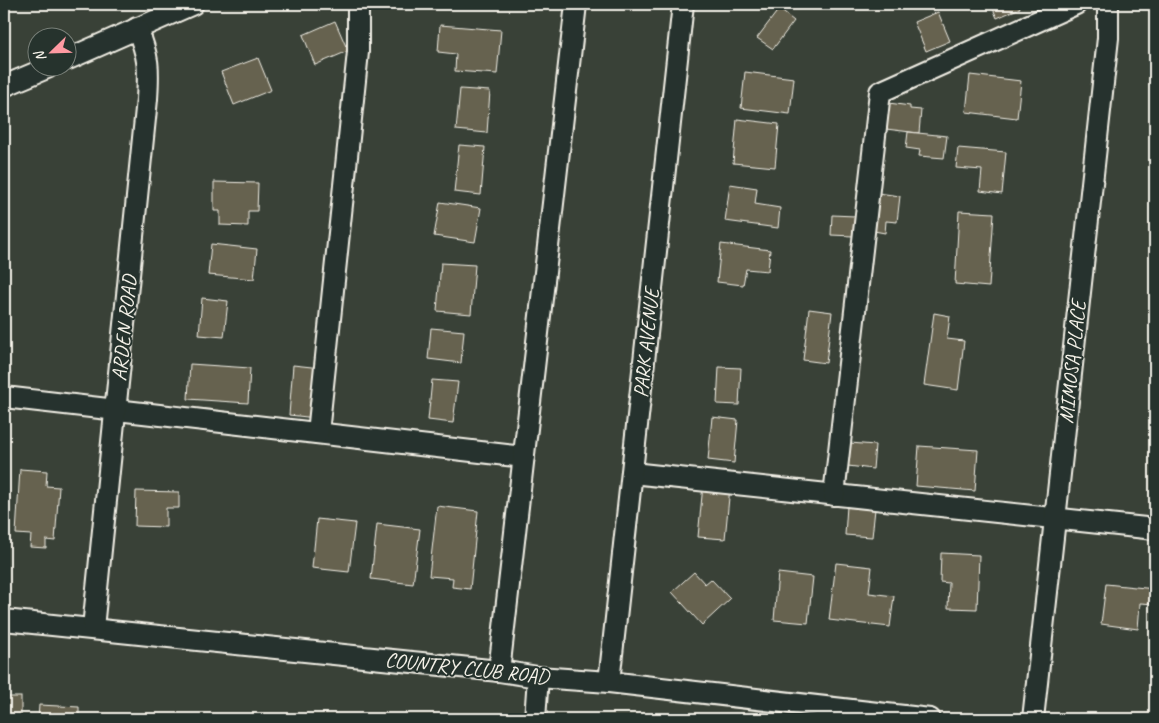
<svg xmlns="http://www.w3.org/2000/svg" width="1159" height="723" font-family="Caveat,sans-serif">
<style>
.building{fill:#66624f;stroke:#f4f1e8}
.lines{fill:none;stroke-linecap:round;stroke-linejoin:round}
.minor-casing{stroke:#f4f1e8;stroke-width:24}
.minor{stroke:#26332d;stroke-width:20}
.labels{text-anchor:middle;stroke-width:4;stroke-linejoin:round;paint-order:stroke}
.street-label{font-size:21px;fill:#f4f1e8;stroke:#26332d}
</style>
<rect width="100%" height="100%" fill="#394137"/>
<filter id="ink" filterUnits="userSpaceOnUse"><feTurbulence type="fractalNoise" baseFrequency=".02" numOctaves="2"/><feDisplacementMap in="SourceGraphic" scale="10" xChannelSelector="R" yChannelSelector="G"/><feConvolveMatrix kernelMatrix="1 2 1 2 8 2 1 2 1" color-interpolation-filters="sRGB"/></filter>
<g filter="url(#ink)">
<g class="building">
<polygon points="991,4 1018,4 1020,8 997,18"/>
<polygon points="779,9 794,21 773,49 757,38"/>
<polygon points="938,12 950,41 926,51 914,22"/>
<polygon points="335,21 348,51 315,65 303,35"/>
<polygon points="440,25 501,30 497,74 455,71 456,54 438,52"/>
<polygon points="258,58 271,90 234,105 221,72"/>
<polygon points="745,72 794,78 790,114 741,108"/>
<polygon points="970,75 1021,81 1017,118 966,112"/>
<polygon points="460,89 490,91 487,133 456,130"/>
<polygon points="889,103 910,106 910,109 921,110 919,133 886,129"/>
<polygon points="737,119 779,124 775,167 733,163"/>
<polygon points="908,132 947,136 944,158 919,156 920,150 906,148"/>
<polygon points="459,145 485,147 481,195 454,192"/>
<polygon points="958,148 1006,152 1002,194 980,191 982,170 956,168"/>
<polygon points="214,182 258,183 257,211 248,211 248,226 220,225 220,211 214,211"/>
<polygon points="730,184 757,188 755,204 780,208 778,228 725,221"/>
<polygon points="878,193 900,196 897,222 886,221 885,233 874,231"/>
<polygon points="440,202 481,208 475,242 434,236"/>
<polygon points="959,211 994,213 989,287 955,284"/>
<polygon points="832,215 855,216 853,236 831,235"/>
<polygon points="211,244 257,249 254,279 208,275"/>
<polygon points="721,244 770,250 768,271 746,269 743,285 717,282"/>
<polygon points="441,263 475,265 471,314 437,311"/>
<polygon points="202,298 228,301 224,337 199,335"/>
<polygon points="809,309 832,312 826,363 803,360"/>
<polygon points="934,313 950,316 947,339 964,341 958,390 924,385"/>
<polygon points="431,328 464,331 461,363 428,359"/>
<polygon points="190,364 250,368 248,403 188,399"/>
<polygon points="293,365 321,368 316,418 289,415"/>
<polygon points="719,367 741,368 739,405 717,404"/>
<polygon points="432,380 458,382 453,423 428,420"/>
<polygon points="712,417 738,420 734,463 708,460"/>
<polygon points="850,443 875,445 873,469 848,466"/>
<polygon points="919,446 978,450 975,491 916,486"/>
<polygon points="20,469 47,471 46,486 59,487 55,541 46,540 46,548 30,547 31,535 16,534"/>
<polygon points="703,485 730,487 725,539 698,537"/>
<polygon points="136,491 179,492 179,508 166,508 166,527 135,526"/>
<polygon points="437,506 478,511 470,589 452,587 453,578 429,576"/>
<polygon points="847,506 875,509 872,537 845,535"/>
<polygon points="317,519 355,523 349,572 312,568"/>
<polygon points="377,524 420,529 413,584 371,579"/>
<polygon points="941,553 979,555 977,609 948,608 949,583 940,582"/>
<polygon points="836,563 872,567 869,593 894,596 890,627 829,620"/>
<polygon points="694,572 705,584 711,579 730,599 702,625 672,592"/>
<polygon points="778,573 813,577 808,623 774,620"/>
<polygon points="1106,584 1155,589 1155,604 1140,603 1138,629 1101,624"/>
<rect x="4" y="697" width="17" height="22"/>
<polygon points="39,705 79,707 79,719 38,719"/>
<polygon points="155,716 177,717 177,719 154,719"/>
<polygon points="97,717 141,719 96,719"/>
</g>
<g class="lines">
<defs>
<g id="minor">
<polyline points="68,59 193,4"/>
<polyline points="4,86 47,68"/>
<polyline points="4,397 524,457"/>
<polyline points="318,433 358,52 358,4"/>
<polyline points="632,473 1155,529"/>
<polyline points="834,495 880,92 1076,4"/>
<polyline points="4,620 499,671 538,677 609,682 930,719"/>
<path d="M93,628L147,99C149,67 149,58 137,28"/>
<polyline points="499,671 576,4"/>
<polyline points="609,682 683,4"/>
<polyline points="535,719 538,677"/>
<polyline points="1033,719 1108,38 1108,4"/>
</g>
</defs>
<use href="#minor" class="minor-casing"/>
<use href="#minor" class="minor"/>
</g>
</g>
<g class="labels">
<g class="street-label">
<text transform="translate(124 328) rotate(-84)" y="7">ARDEN ROAD</text>
<text transform="translate(646 343) rotate(-84)" y="7">PARK AVENUE</text>
<text transform="translate(1072 362) rotate(-84)" y="7">MIMOSA PLACE</text>
<text transform="translate(467 668) rotate(6)" y="7">COUNTRY CLUB ROAD</text>
</g>
</g>
<rect width="1159" height="723" fill="none" stroke="#26332d" stroke-width="20"/>
<rect x="10" y="10" width="1139" height="703" fill="none" stroke="#f4f1e8" stroke-width="2" filter="url(#ink)"/>
<g transform="translate(52 52) rotate(247)"><circle r="24" fill="#26332d" stroke="#787f78"/>
<path d="M0-4L9 19L0 12L-9 19Z" fill="#ff9aa2"/>
<text y="-8" font-size="14" font-weight="bold" text-anchor="middle" fill="#f4f1e8">N</text>
</g>
</svg>
